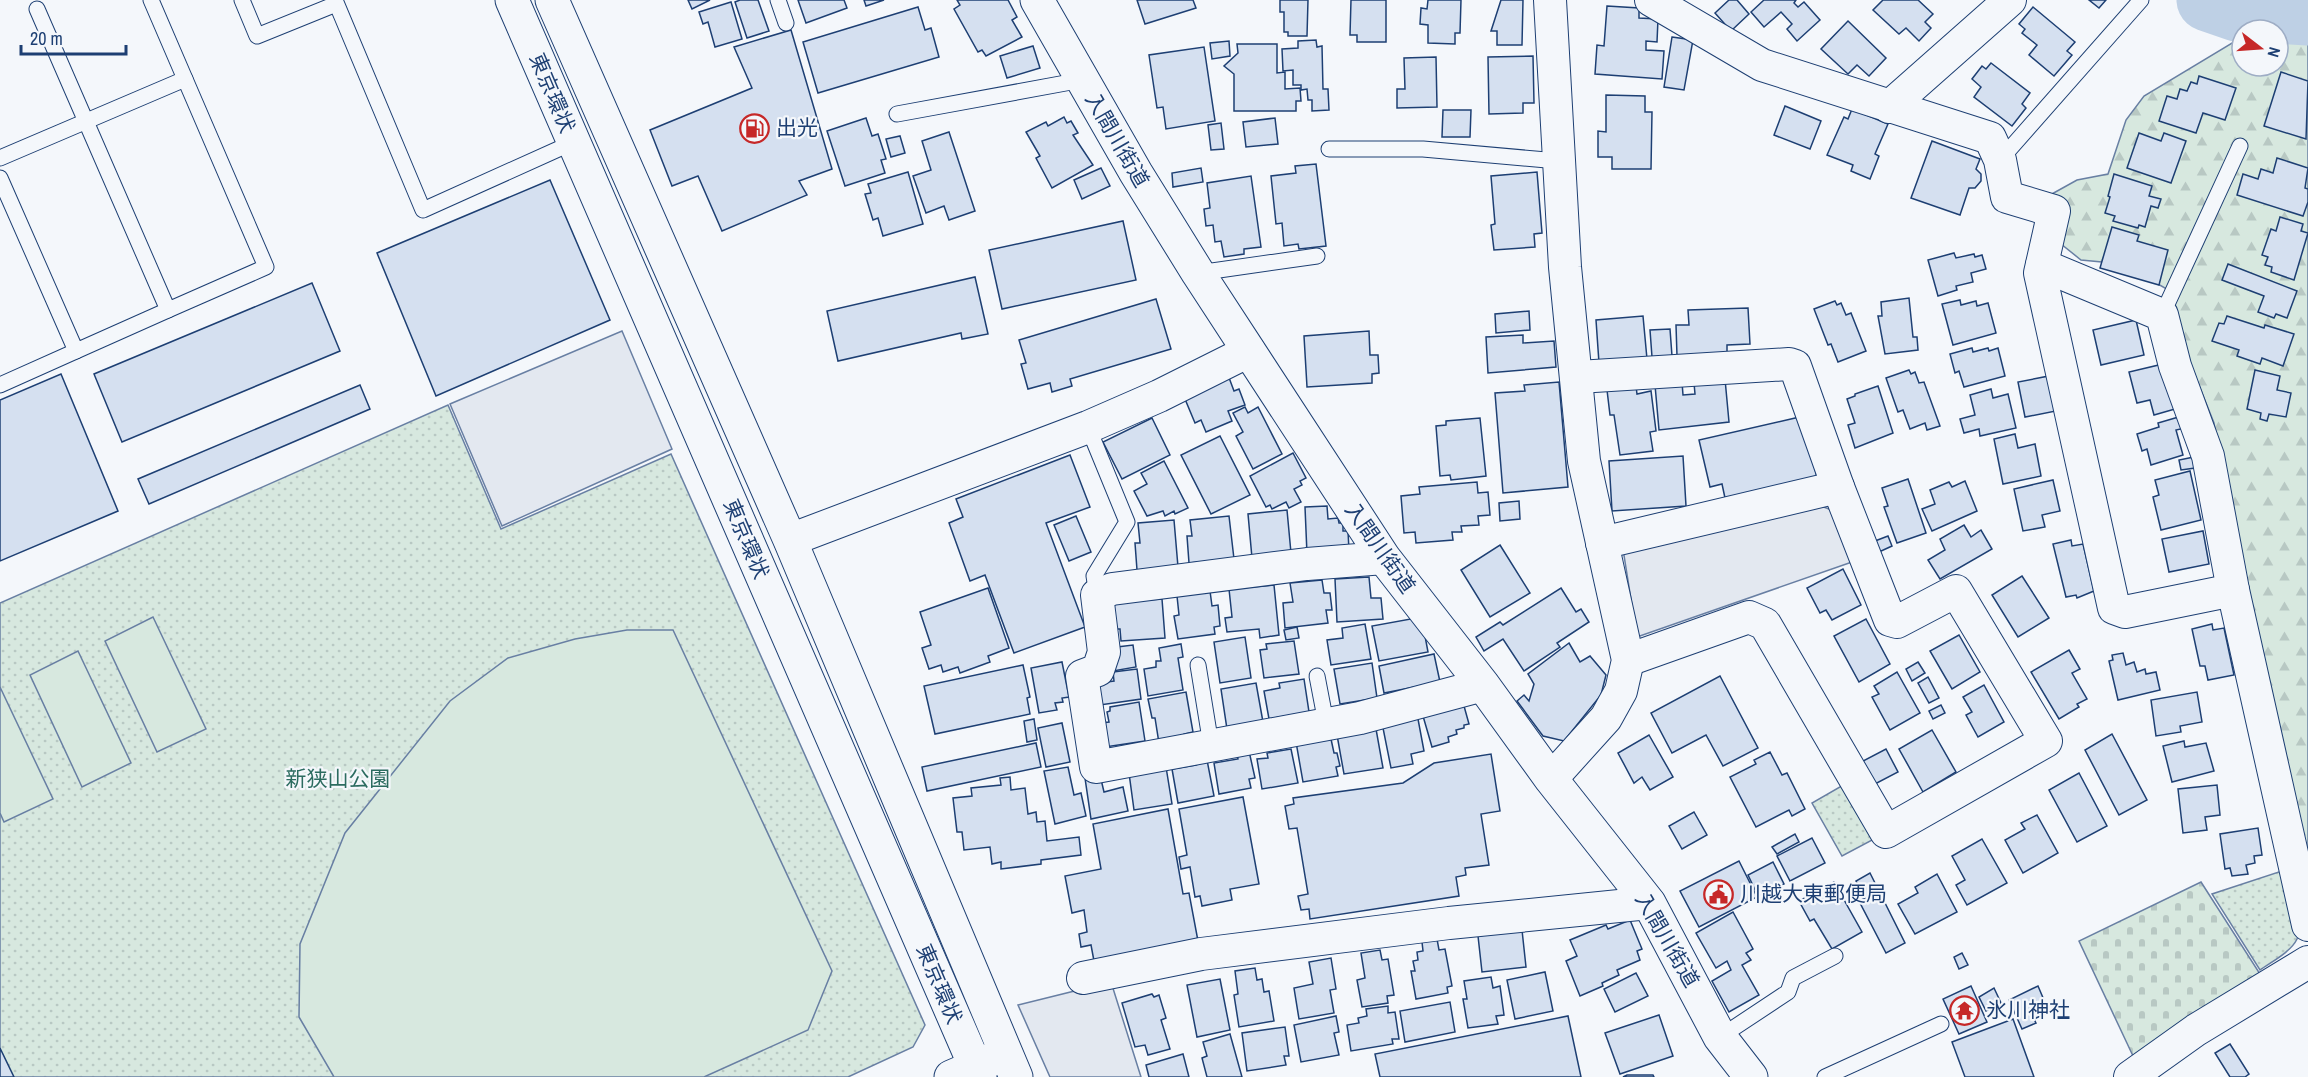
<svg xmlns="http://www.w3.org/2000/svg" width="2308" height="1077" font-family="'Archivo Narrow','Noto Sans JP',sans-serif">
<style>
.grass{fill:url(#grass-dots);stroke:#687fa3;stroke-width:1.5}
.forest{fill:url(#forest-firs);stroke:#687fa3;stroke-width:1.5}
.cemetery{fill:url(#cemetery-stones);stroke:#687fa3;stroke-width:1.5}
.pitch{fill:#d7e8df;stroke:#687fa3;stroke-width:1.5}
.parking{fill:#e3e8f0;stroke:#687fa3;stroke-width:1.5}
.lines{fill:none;stroke-linecap:round;stroke-linejoin:round}
.river{stroke:#bed0e5;stroke-width:63}
.building{fill:#d5e0f0;stroke:#1d3f73;stroke-width:1.5}
.service-casing{stroke:#1d3f73;stroke-width:17}
.minor-casing{stroke:#1d3f73;stroke-width:34}
.tertiary-casing{stroke:#1d3f73;stroke-width:35}
.trunk-casing{stroke:#1d3f73;stroke-width:35}
.service{stroke:#f4f7fb;stroke-width:15}
.minor{stroke:#f4f7fb;stroke-width:32}
.tertiary{stroke:#f4f7fb;stroke-width:33}
.trunk{stroke:#f4f7fb;stroke-width:33}
.labels{text-anchor:middle;stroke-width:4.5;stroke-linejoin:round;paint-order:stroke}
.street-label{font-size:21px;fill:#1d3f73;stroke:#f4f7fb}
.poi-label{font-size:21px;fill:#1d3f73;stroke:#f4f7fb;text-anchor:start}
.park-label{font-size:21px;fill:#2c6c60;stroke:#f4f7fb}
</style>
<defs>
<pattern id="grass-dots" width="8" height="8" patternUnits="userSpaceOnUse" patternTransform="scale(1.5)"><rect width="8" height="8" fill="#d7e8df"/><path d="M2 2h.1M6 6h.1" fill="none" stroke="#b8c8c3" stroke-width="1.8" stroke-linecap="round"/></pattern>
<pattern id="forest-firs" width="22" height="20" patternUnits="userSpaceOnUse" patternTransform="scale(1.5)"><rect width="22" height="20" fill="#d7e8df"/><path d="M5 1l3.5 6h-7zM16 11l3.5 6h-7z" fill="#b8c8c3"/></pattern>
<pattern id="cemetery-stones" width="16" height="16" patternUnits="userSpaceOnUse" patternTransform="scale(1.5)"><rect width="16" height="16" fill="#d7e8df"/><path d="M2 7V4a2 2 0 0 1 4 0v3zM10 15v-3a2 2 0 0 1 4 0v3z" fill="#b8c8c3"/></pattern>
</defs>
<rect width="100%" height="100%" fill="#f4f7fb"/>
<g class="grass">
<polygon points="448,405 501,529 671,454 925,1025 913,1047 848,1077 0,1077 0,603"/>
<polygon points="1845,784 1876,838 1842,856 1812,803"/>
<path d="M2288,869C2294,890 2306,918 2297,939C2291,952 2271,962 2260,970L2212,894Z"/>
</g>
<polygon class="forest" points="2308,21 2308,873 2235,545 2214,423 2188,358 2172,292 2123,264 2081,260 2051,236 2050,195 2077,180 2108,174 2126,120 2144,96 2242,37 2242,66 2278,66 2278,30 2255,30 2269,23"/>
<polygon class="cemetery" points="2201,882 2260,974 2133,1056 2079,941"/>
<g class="pitch">
<polygon points="153,617 206,729 157,752 105,641"/>
<polygon points="627,630 673,630 832,971 808,1030 704,1077 334,1077 299,1017 300,944 345,833 450,701 508,658 575,639"/>
<polygon points="78,651 131,763 82,787 30,675"/>
<polygon points="0,687 53,799 4,822 0,813"/>
</g>
<g class="parking">
<polygon points="622,331 672,449 502,526 450,404"/>
<polygon points="1816,504 1834,511 1852,562 1637,637 1623,549"/>
<polygon points="1111,982 1141,1077 1050,1077 1018,1005"/>
</g>
<g class="lines">
<polyline class="river" points="2208,0 2237,10 2308,14"/>
</g>
<g class="building">
<polygon points="688,0 710,0 692,9"/>
<polygon points="740,0 758,0 769,31 747,38 735,2"/>
<polygon points="798,0 844,0 847,8 806,23"/>
<polygon points="864,0 884,0 866,6"/>
<polygon points="957,0 1008,0 1017,17 1012,20 1022,37 986,56 982,50 978,52 954,9 960,5"/>
<polygon points="1137,0 1193,0 1196,8 1145,24"/>
<polygon points="1280,0 1308,0 1307,36 1288,36 1288,32 1284,32 1284,12 1280,12"/>
<polygon points="1351,0 1386,0 1386,42 1357,42 1357,35 1350,35"/>
<polygon points="1428,0 1461,0 1460,33 1455,33 1455,44 1428,43 1428,25 1420,24 1421,8 1427,9"/>
<polygon points="1501,0 1523,0 1522,45 1497,45 1497,31 1491,31"/>
<polygon points="1729,0 1737,0 1749,14 1731,31 1715,13"/>
<polygon points="1764,0 1796,0 1794,3 1798,7 1804,2 1820,20 1797,41 1787,29 1792,24 1781,12 1764,27 1751,12"/>
<polygon points="1883,0 1918,0 1933,14 1925,22 1931,28 1919,41 1906,28 1899,34 1873,10"/>
<polygon points="2089,0 2106,0 2099,8"/>
<polygon points="731,2 742,39 715,47 708,22 703,24 699,12"/>
<polygon points="1607,6 1639,8 1639,18 1658,19 1657,42 1646,41 1646,50 1664,51 1662,79 1595,74 1597,45 1604,46"/>
<polygon points="918,7 925,30 931,28 939,57 818,93 803,42"/>
<polygon points="2033,7 2075,42 2067,51 2072,55 2054,76 2029,55 2037,45 2022,33 2025,29 2019,24"/>
<polygon points="1848,21 1886,58 1869,76 1857,65 1848,74 1821,49"/>
<polygon points="791,30 832,169 799,181 807,195 722,231 698,176 672,186 650,130 752,88 734,47"/>
<polygon points="1672,37 1693,40 1684,90 1664,87"/>
<polygon points="1316,40 1317,47 1322,46 1323,89 1328,89 1329,110 1312,111 1312,100 1308,100 1307,89 1301,90 1301,85 1293,85 1293,70 1283,71 1282,49 1298,48 1298,41"/>
<polygon points="1229,41 1230,56 1212,59 1210,43"/>
<polygon points="1237,44 1277,44 1277,73 1285,72 1285,89 1300,88 1301,101 1296,101 1296,111 1234,111 1234,74 1224,66 1238,53"/>
<polygon points="1033,46 1040,68 1007,78 1000,56"/>
<polygon points="1204,47 1215,121 1166,129 1163,107 1157,108 1149,55"/>
<polygon points="1533,56 1534,103 1523,103 1523,113 1489,114 1488,57"/>
<polygon points="1436,57 1437,107 1397,108 1397,89 1405,89 1404,58"/>
<polygon points="1991,63 2030,93 2022,104 2026,108 2012,126 1974,97 1981,87 1972,79 1982,66 1986,69"/>
<polygon points="2281,72 2308,81 2306,139 2264,126"/>
<polygon points="2199,76 2236,88 2225,120 2203,113 2196,133 2159,121 2167,96 2177,99 2180,89 2187,91 2191,82 2197,84"/>
<polygon points="1606,95 1645,96 1645,112 1652,112 1651,169 1612,169 1612,157 1598,157 1598,131 1606,132"/>
<polygon points="1785,106 1821,121 1810,149 1774,135"/>
<polygon points="1852,109 1888,124 1875,154 1879,156 1870,179 1851,171 1853,165 1827,155 1844,117 1848,119"/>
<polygon points="1443,110 1471,110 1470,137 1442,137"/>
<polygon points="1064,117 1067,123 1071,121 1078,133 1073,135 1093,165 1052,188 1036,158 1040,156 1026,132 1046,122 1048,126"/>
<polygon points="866,118 872,136 878,134 886,159 881,160 885,173 845,186 827,131"/>
<polygon points="1275,118 1278,144 1246,147 1243,122"/>
<polygon points="1221,123 1224,149 1211,150 1208,125"/>
<polygon points="949,132 975,211 949,220 944,206 926,213 913,176 931,170 922,141"/>
<polygon points="2139,133 2161,141 2164,133 2186,141 2171,183 2127,168"/>
<polygon points="900,136 905,153 891,157 886,139"/>
<polygon points="1932,141 1980,159 1976,169 1981,174 1981,181 1975,188 1969,188 1960,215 1911,198"/>
<polygon points="2277,158 2308,168 2305,188 2308,189 2308,202 2303,216 2237,195 2243,174 2258,179 2261,169 2273,173"/>
<polygon points="1316,164 1326,246 1299,249 1298,244 1284,246 1282,223 1276,224 1271,176 1296,173 1295,166"/>
<polygon points="1101,168 1110,186 1082,199 1074,180"/>
<polygon points="1201,168 1203,182 1173,187 1172,173"/>
<polygon points="908,172 923,224 883,236 878,218 873,220 865,194 871,193 868,184"/>
<polygon points="1537,172 1542,233 1534,234 1535,247 1494,250 1491,225 1495,224 1491,176"/>
<polygon points="2114,174 2152,186 2149,196 2161,199 2158,208 2151,206 2145,227 2139,225 2138,228 2113,221 2115,216 2105,213 2110,197 2108,196"/>
<polygon points="1251,176 1261,247 1244,249 1244,254 1224,257 1221,241 1215,242 1213,225 1206,226 1204,209 1210,208 1207,183"/>
<polygon points="550,180 610,320 436,396 377,253"/>
<polygon points="2280,217 2303,224 2301,231 2308,233 2294,280 2271,272 2272,267 2265,265 2268,257 2262,255 2271,229 2276,231"/>
<polygon points="1123,221 1136,280 1002,309 989,250"/>
<polygon points="2112,227 2139,235 2137,241 2168,250 2159,285 2100,268"/>
<polygon points="1954,253 1956,258 1974,254 1975,257 1982,255 1986,269 1971,273 1973,282 1956,286 1957,290 1938,296 1928,260"/>
<polygon points="2228,264 2297,291 2287,318 2276,314 2274,318 2258,312 2264,296 2222,280"/>
<polygon points="975,277 988,334 962,339 961,333 838,361 827,311"/>
<polygon points="312,283 340,351 122,442 94,374"/>
<polygon points="1909,298 1913,337 1917,337 1918,350 1885,354 1878,316 1882,316 1881,302"/>
<polygon points="1156,299 1171,349 1070,379 1072,386 1052,392 1050,383 1028,389 1021,364 1026,363 1019,340"/>
<polygon points="1960,300 1961,305 1976,301 1977,306 1988,303 1996,333 1953,345 1942,304"/>
<polygon points="1835,301 1837,305 1841,303 1846,315 1851,313 1866,351 1838,362 1831,344 1828,345 1814,309"/>
<polygon points="1748,308 1750,344 1727,345 1727,353 1677,356 1676,325 1689,325 1688,310"/>
<polygon points="1529,311 1530,330 1496,333 1495,314"/>
<polygon points="1643,316 1647,359 1599,363 1596,320"/>
<polygon points="2227,316 2264,328 2265,325 2294,334 2283,366 2262,358 2260,364 2237,356 2239,350 2212,341 2219,323 2224,324"/>
<polygon points="2136,320 2144,355 2101,365 2093,330"/>
<polygon points="1670,329 1672,356 1652,357 1650,330"/>
<polygon points="1369,331 1370,355 1378,355 1379,373 1372,374 1372,383 1307,387 1304,336"/>
<polygon points="1523,335 1523,343 1554,341 1556,367 1488,373 1486,337"/>
<polygon points="1972,348 1973,352 1988,348 1989,351 1998,348 2005,376 1964,387 1959,371 1955,373 1950,354"/>
<polygon points="2163,364 2175,409 2154,415 2150,400 2137,403 2129,372"/>
<polygon points="1909,370 1911,374 1915,372 1919,383 1924,382 1940,426 1927,430 1925,423 1910,429 1903,410 1898,412 1886,378"/>
<polygon points="2255,370 2280,376 2277,390 2291,393 2286,417 2269,414 2267,421 2260,419 2261,413 2247,409"/>
<polygon points="61,374 118,511 0,561 0,400"/>
<polygon points="1228,375 1234,391 1239,389 1245,405 1228,411 1232,421 1206,432 1201,420 1195,423 1185,399"/>
<polygon points="2049,376 2056,411 2025,417 2018,382"/>
<polygon points="1725,379 1729,422 1659,430 1655,385 1682,382 1683,395 1695,394 1694,383"/>
<polygon points="1559,382 1568,487 1503,493 1495,393 1525,391 1524,385"/>
<polygon points="360,385 370,409 149,504 138,479"/>
<polygon points="1636,386 1637,394 1651,391 1656,431 1650,432 1653,451 1620,455 1614,415 1610,415 1607,390"/>
<polygon points="1878,386 1893,433 1855,448 1848,425 1855,423 1847,399 1855,396 1855,394"/>
<polygon points="1991,389 1993,398 2008,394 2016,428 1980,436 1979,429 1964,433 1960,419 1975,415 1970,395"/>
<polygon points="1245,407 1248,413 1258,407 1282,454 1253,469 1236,436 1243,432 1233,413"/>
<polygon points="1804,416 1817,478 1725,498 1722,484 1710,487 1699,440"/>
<polygon points="2182,416 2185,428 2176,430 2183,455 2151,465 2147,449 2142,451 2137,434 2159,427 2158,423"/>
<polygon points="1152,418 1170,455 1122,479 1103,442"/>
<polygon points="1480,418 1486,476 1451,480 1450,475 1440,476 1436,426 1446,425 1446,421"/>
<polygon points="2015,434 2018,448 2035,444 2041,476 2003,484 1994,439"/>
<polygon points="1220,436 1250,495 1211,514 1181,455"/>
<polygon points="1293,453 1306,478 1300,481 1302,485 1294,489 1301,502 1289,508 1286,502 1272,509 1270,505 1266,507 1250,476"/>
<polygon points="1070,455 1090,507 1046,523 1085,627 1014,653 985,575 970,581 949,523 963,517 956,499"/>
<polygon points="1683,456 1686,506 1612,511 1609,461"/>
<polygon points="2194,457 2195,468 2181,470 2179,460"/>
<polygon points="1164,461 1188,508 1175,514 1174,511 1165,516 1163,511 1147,516 1134,491 1147,484 1141,473"/>
<polygon points="2190,471 2201,520 2161,530 2153,497 2159,495 2155,480"/>
<polygon points="1908,479 1926,533 1897,543 1884,507 1888,506 1882,488"/>
<polygon points="2053,480 2060,511 2042,515 2045,527 2023,531 2014,489"/>
<polygon points="1965,481 1977,511 1932,531 1922,509 1935,504 1930,490 1949,482 1952,487"/>
<polygon points="1477,482 1478,493 1488,492 1490,515 1478,516 1479,525 1461,526 1462,532 1452,532 1453,540 1416,543 1415,532 1404,533 1401,496 1420,494 1419,487"/>
<polygon points="1519,501 1520,519 1500,521 1499,503"/>
<polygon points="1327,506 1328,519 1338,518 1339,523 1343,523 1343,531 1348,531 1349,551 1307,554 1305,507"/>
<polygon points="1287,510 1291,553 1252,558 1248,514"/>
<polygon points="1076,516 1091,552 1069,561 1054,525"/>
<polygon points="1229,516 1234,559 1189,563 1187,536 1192,536 1190,520"/>
<polygon points="1174,520 1178,567 1137,570 1135,543 1140,543 1138,523"/>
<polygon points="1964,525 1971,537 1981,530 1992,549 1940,579 1928,560 1945,550 1940,539"/>
<polygon points="2203,531 2209,564 2169,572 2162,539"/>
<polygon points="1888,536 1892,546 1879,552 1875,541"/>
<polygon points="2071,540 2072,546 2083,544 2094,591 2077,598 2076,595 2066,597 2053,544"/>
<polygon points="1500,545 1530,593 1490,617 1461,570"/>
<polygon points="1843,569 1861,605 1832,620 1826,610 1820,613 1807,588"/>
<polygon points="2022,576 2049,618 2018,637 1992,595"/>
<polygon points="1369,577 1371,598 1381,598 1383,619 1337,622 1335,579"/>
<polygon points="1322,580 1324,593 1330,593 1332,610 1326,610 1328,623 1285,628 1283,603 1293,602 1290,583"/>
<polygon points="1274,585 1279,635 1260,638 1259,629 1227,632 1225,618 1232,617 1229,589"/>
<polygon points="988,588 1009,648 988,656 990,662 960,673 958,667 943,672 941,665 929,669 922,648 931,645 920,612"/>
<polygon points="1561,588 1576,612 1581,609 1589,622 1557,643 1560,647 1524,671 1503,639 1484,651 1476,637 1500,622 1503,625"/>
<polygon points="1210,591 1212,606 1218,605 1220,626 1214,627 1215,634 1178,639 1174,616 1179,615 1177,596"/>
<polygon points="1162,599 1165,638 1121,641 1120,629 1114,629 1112,602"/>
<polygon points="1416,618 1425,636 1428,652 1379,661 1372,626"/>
<polygon points="1866,619 1890,664 1859,682 1834,636"/>
<polygon points="1365,624 1371,659 1331,665 1327,640 1343,638 1342,628"/>
<polygon points="2212,624 2213,630 2224,628 2234,675 2208,680 2205,666 2200,666 2192,629"/>
<polygon points="1297,627 1299,638 1286,640 1284,630"/>
<polygon points="1959,635 1980,672 1952,689 1930,651"/>
<polygon points="1245,637 1251,678 1220,683 1214,642"/>
<polygon points="1294,641 1299,674 1264,678 1260,650 1267,649 1266,644"/>
<polygon points="1569,643 1580,662 1590,656 1606,675 1601,695 1564,741 1543,736 1517,701 1524,695 1529,701 1534,684 1528,674"/>
<polygon points="1181,644 1183,657 1178,658 1183,690 1148,696 1144,669 1156,667 1156,661 1161,661 1159,648"/>
<polygon points="1133,645 1136,667 1113,671 1109,648"/>
<polygon points="2069,650 2080,669 2072,673 2087,699 2077,704 2079,707 2059,719 2031,672"/>
<polygon points="2123,653 2126,665 2134,662 2137,672 2145,669 2146,674 2156,672 2160,690 2118,700 2109,661 2113,660 2112,655"/>
<polygon points="1434,654 1440,682 1384,693 1379,666"/>
<polygon points="1062,662 1069,697 1062,698 1063,702 1055,703 1057,710 1039,713 1031,668"/>
<polygon points="1918,662 1925,673 1912,681 1906,669"/>
<polygon points="1372,663 1377,698 1340,704 1334,669"/>
<polygon points="1023,665 1030,697 1027,698 1030,714 935,734 924,686"/>
<polygon points="1137,669 1141,699 1093,706 1090,684 1114,681 1113,672"/>
<polygon points="1897,672 1920,713 1890,730 1872,697 1879,694 1874,686"/>
<polygon points="1720,676 1758,748 1723,766 1706,735 1672,753 1651,713"/>
<polygon points="1928,677 1939,698 1929,703 1918,683"/>
<polygon points="1304,679 1309,712 1269,719 1264,691 1280,688 1279,683"/>
<polygon points="1256,683 1263,722 1227,729 1221,689"/>
<polygon points="1984,685 2004,722 1978,737 1966,715 1972,712 1963,697"/>
<polygon points="1186,692 1193,732 1184,734 1184,738 1159,743 1155,718 1152,718 1148,699"/>
<polygon points="2197,692 2202,722 2180,726 2181,732 2156,736 2151,700"/>
<polygon points="1139,702 1145,741 1105,747 1101,723 1109,722 1107,712 1110,711 1110,707"/>
<polygon points="1941,705 1945,713 1933,719 1929,711"/>
<polygon points="1464,706 1469,724 1464,725 1464,728 1456,730 1457,734 1448,737 1449,742 1432,747 1423,716"/>
<polygon points="1416,718 1418,719 1424,751 1411,754 1413,764 1391,768 1383,728"/>
<polygon points="1034,719 1037,740 1027,742 1024,721"/>
<polygon points="1062,723 1070,762 1046,767 1038,728"/>
<polygon points="1376,729 1383,768 1344,774 1337,735"/>
<polygon points="1932,730 1956,772 1923,792 1899,749"/>
<polygon points="2112,734 2147,800 2119,815 2085,750"/>
<polygon points="1649,735 1673,777 1650,790 1642,777 1634,783 1618,753"/>
<polygon points="1331,739 1334,753 1337,753 1340,766 1336,767 1338,776 1303,782 1296,742"/>
<polygon points="2184,741 2185,747 2206,743 2214,771 2172,782 2163,746"/>
<polygon points="1036,743 1041,767 927,791 922,767"/>
<polygon points="1291,749 1298,783 1262,789 1257,759 1268,758 1267,753"/>
<polygon points="1886,749 1898,772 1875,784 1863,761"/>
<polygon points="1249,751 1255,778 1249,779 1251,788 1219,794 1214,763 1238,759 1237,754"/>
<polygon points="1770,752 1782,775 1787,773 1805,809 1792,816 1789,810 1756,827 1730,777 1756,764 1754,760"/>
<polygon points="1491,754 1500,811 1481,814 1489,865 1465,868 1466,875 1456,877 1459,896 1310,919 1309,909 1301,910 1298,896 1308,894 1297,828 1289,829 1285,806 1294,804 1293,798 1403,783 1434,763"/>
<polygon points="1207,760 1214,796 1178,803 1172,769 1196,765"/>
<polygon points="1068,767 1074,795 1081,793 1086,816 1055,824 1044,771"/>
<polygon points="1166,767 1172,804 1134,810 1129,773"/>
<polygon points="2079,773 2107,826 2077,842 2049,790"/>
<polygon points="1100,775 1104,792 1123,787 1128,811 1091,819 1085,778"/>
<polygon points="1010,777 1011,790 1025,788 1028,814 1036,812 1037,822 1045,821 1047,841 1079,837 1081,855 1041,860 1041,864 1001,869 1001,862 992,864 990,847 964,850 962,832 957,832 953,798 972,796 971,788 1001,785 1000,778"/>
<polygon points="2217,785 2220,815 2205,817 2207,830 2183,833 2178,789"/>
<polygon points="1243,797 1259,884 1230,889 1232,900 1202,906 1200,896 1195,897 1190,867 1181,869 1179,857 1187,855 1179,809"/>
<polygon points="1168,809 1183,894 1189,893 1198,941 1094,961 1091,945 1081,947 1079,934 1087,932 1084,910 1072,913 1065,876 1101,869 1093,824"/>
<polygon points="1694,812 1707,835 1682,849 1669,826"/>
<polygon points="2037,815 2058,853 2023,873 2005,840 2025,829 2021,823"/>
<polygon points="2258,828 2262,855 2254,856 2255,863 2246,865 2248,874 2232,876 2230,868 2225,869 2220,834"/>
<polygon points="1795,834 1799,842 1777,854 1772,847"/>
<polygon points="1812,838 1825,863 1790,881 1777,856"/>
<polygon points="1982,839 2007,883 1967,905 1956,885 1965,880 1952,856"/>
<polygon points="1739,861 1757,897 1699,927 1680,891"/>
<polygon points="1773,862 1784,884 1758,896 1748,875"/>
<polygon points="1870,873 1905,943 1886,953 1859,901 1865,898 1856,881"/>
<polygon points="1937,874 1957,912 1915,934 1898,904 1918,893 1915,887"/>
<polygon points="1834,882 1862,932 1832,949 1814,919 1810,921 1799,901"/>
<polygon points="1733,912 1753,949 1746,953 1751,960 1742,965 1759,995 1729,1012 1712,981 1731,970 1727,961 1716,968 1696,933"/>
<polygon points="1630,920 1642,949 1637,951 1640,960 1617,970 1619,975 1602,983 1603,986 1580,996 1566,961 1577,956 1570,940 1606,925 1608,929"/>
<polygon points="1522,930 1526,967 1482,972 1478,936"/>
<polygon points="1437,939 1439,950 1445,949 1452,986 1447,987 1448,993 1416,999 1411,971 1415,971 1413,961 1418,960 1417,952 1423,951 1422,942"/>
<polygon points="1380,950 1382,960 1388,959 1394,995 1387,996 1388,1003 1362,1007 1357,980 1365,978 1361,953"/>
<polygon points="1962,953 1968,965 1959,969 1954,957"/>
<polygon points="1331,958 1336,989 1330,990 1334,1013 1299,1019 1294,988 1313,984 1309,962"/>
<polygon points="1255,968 1257,980 1262,979 1264,992 1269,991 1274,1021 1239,1027 1234,995 1238,994 1235,971"/>
<polygon points="1545,972 1553,1011 1515,1019 1507,980"/>
<polygon points="1636,973 1648,996 1615,1012 1604,989"/>
<polygon points="1491,977 1493,988 1500,986 1504,1015 1496,1016 1498,1024 1468,1028 1463,999 1467,999 1464,981"/>
<polygon points="1220,979 1230,1030 1197,1037 1187,985"/>
<polygon points="1971,986 1987,1022 1959,1034 1943,999"/>
<polygon points="2038,986 2049,1012 2034,1019 2036,1023 2022,1029 2009,1000"/>
<polygon points="1994,988 2001,1003 1986,1011 1979,997"/>
<polygon points="1152,994 1154,997 1159,995 1166,1018 1161,1020 1170,1049 1148,1055 1145,1045 1135,1047 1122,1003"/>
<polygon points="1450,1002 1455,1032 1405,1042 1400,1011"/>
<polygon points="1388,1006 1388,1013 1395,1012 1399,1039 1392,1039 1393,1044 1351,1051 1347,1025 1359,1023 1358,1018 1367,1016 1366,1009"/>
<polygon points="1659,1015 1673,1056 1620,1074 1605,1033"/>
<polygon points="1336,1016 1339,1032 1334,1033 1339,1055 1301,1062 1294,1025"/>
<polygon points="1568,1016 1581,1077 1380,1077 1375,1054"/>
<polygon points="2013,1019 2034,1077 1965,1077 1952,1042"/>
<polygon points="1285,1027 1289,1056 1284,1056 1286,1065 1247,1071 1242,1033"/>
<polygon points="1230,1034 1242,1077 1207,1077 1202,1058 1207,1056 1203,1042"/>
<polygon points="2230,1044 2249,1074 2245,1077 2230,1077 2215,1053"/>
<polygon points="0,1048 14,1077 0,1077"/>
<polygon points="1183,1054 1189,1077 1149,1077 1146,1065"/>
<polygon points="1627,1075 1653,1075 1654,1077 1623,1077"/>
</g>
<g class="lines">
<defs>
<g id="service">
<polyline points="151,0 185,79"/>
<polyline points="242,0 257,36 336,4"/>
<polyline points="335,0 423,210 574,142"/>
<polyline points="778,0 786,23"/>
<polyline points="897,114 1082,80"/>
<polyline points="1329,149 1423,149 1558,161"/>
<polyline points="0,158 185,79 266,267 168,310 37,9"/>
<polyline points="2000,160 2141,0"/>
<polyline points="0,178 76,351 168,310"/>
<polyline points="1198,273 1317,256"/>
<polyline points="2162,315 2240,146"/>
<polyline points="0,385 76,351"/>
<polyline points="1088,427 1127,522 1094,576 1097,595"/>
<polyline points="1198,665 1211,745"/>
<polyline points="1317,676 1326,723"/>
<polyline points="1720,1037 1788,992 1793,978 1835,956"/>
<polyline points="1825,1077 1941,1024"/>
</g>
<g id="minor">
<polyline points="1550,0 1565,267 1584,461 1628,660 1621,691 1606,718 1551,779"/>
<polyline points="1651,0 1762,65 1990,138 2000,160 2007,197 2054,211 2040,273 2114,608 2125,612 2233,590"/>
<polyline points="1889,107 2010,0"/>
<polyline points="2042,265 2162,315 2175,366 2208,456 2233,590 2308,925"/>
<polyline points="1578,377 1789,364 1795,366 1838,487 1602,543"/>
<polyline points="790,540 1088,427 1159,396 1249,351"/>
<polyline points="1384,558 1307,564 1112,589 1097,595 1104,652 1098,670 1082,676 1096,767 1360,718 1483,685"/>
<polyline points="1628,660 1749,617 1765,624 1886,832 2046,741 1956,591 1897,622 1890,620 1838,487"/>
<polyline points="1083,978 1201,954 1449,923 1649,903"/>
<polyline points="2130,1077 2196,1030 2308,962"/>
</g>
<g id="tertiary">
<polyline points="1037,0 1136,173 1198,273 1384,558 1483,685 1551,779 1649,903 1720,1037 1751,1077"/>
<polyline points="951,1077 1002,1055"/>
</g>
<g id="trunk">
<polyline points="512,0 980,1077"/>
<polyline points="552,0 790,540 1016,1077"/>
</g>
</defs>
<use href="#service" class="service-casing"/>
<use href="#minor" class="minor-casing"/>
<use href="#tertiary" class="tertiary-casing"/>
<use href="#trunk" class="trunk-casing"/>
<use href="#service" class="service"/>
<use href="#minor" class="minor"/>
<use href="#tertiary" class="tertiary"/>
<use href="#trunk" class="trunk"/>
</g>
<defs>
<symbol id="fuel-ring" viewBox="-11 -11 22 22"><circle r="9.5" fill="#f4f7fb" stroke="#c62828" stroke-width="1.5"/><path d="M-5.5-6h7V0h2V4h1.3V-2.5L3-4.5l.8-.8L6-3V5H2.5V1h-1V6h-7ZM-4.2-4.7v3.2H.2V-4.7Z" fill="#c62828"/></symbol>
<symbol id="civic-ring" viewBox="-11 -11 22 22"><circle r="9.5" fill="#f4f7fb" stroke="#c62828" stroke-width="1.5"/><path d="M-.6-6.5H3V-4.5H.6V-3L4-1V1h2V6H-6V1h2V-1L-.6-3ZM-1.2 2.5V6h2.4V2.5Z" fill="#c62828"/></symbol>
<symbol id="temple-ring" viewBox="-11 -11 22 22"><circle r="9.5" fill="#f4f7fb" stroke="#c62828" stroke-width="1.5"/><path d="M0-6L5-2H3V0L6.5 2.5H4V6H1.5V3h-3V6H-4V2.5H-6.5L-3 0V-2H-5Z" fill="#c62828"/></symbol>
</defs>
<g fill-rule="evenodd">
<use href="#fuel-ring" x="738" y="112" width="33" height="33"/>
<use href="#civic-ring" x="1702" y="878" width="33" height="33"/>
<use href="#temple-ring" x="1948" y="994" width="33" height="33"/>
</g>
<g class="labels">
<g class="street-label">
<text transform="translate(552 93) rotate(67)" y="7">東京環状</text>
<text transform="translate(1117 140) rotate(60)" y="7">入間川街道</text>
<text transform="translate(746 539) rotate(67)" y="7">東京環状</text>
<text transform="translate(1380 548) rotate(55)" y="7">入間川街道</text>
<text transform="translate(1667 940) rotate(60)" y="7">入間川街道</text>
<text transform="translate(939 984) rotate(67)" y="7">東京環状</text>
</g>
<g class="poi-label">
<text x="776" y="135">出光</text>
<text x="1740" y="901">川越大東郵便局</text>
<text x="1986" y="1017">氷川神社</text>
</g>
<g class="park-label">
<text x="338" y="786">新狭山公園</text>
</g>
</g>
<g transform="translate(2260 48) rotate(107)"><circle r="28" fill="#f4f7fb" stroke="#9eadc5" stroke-width="1.5"/>
<path d="M0-4.5L10 22L0 15L-10 22Z" fill="#c62828"/>
<text y="-9" font-size="16" font-weight="bold" text-anchor="middle" fill="#1d3f73">N</text>
</g>
<path d="M21 45v9h105v-9" fill="none" stroke="#1d3f73" stroke-width="3"/>
<text x="30" y="45" font-size="18" fill="#1d3f73" stroke="#f4f7fb" stroke-width="4.5" paint-order="stroke">20 m</text>
</svg>
